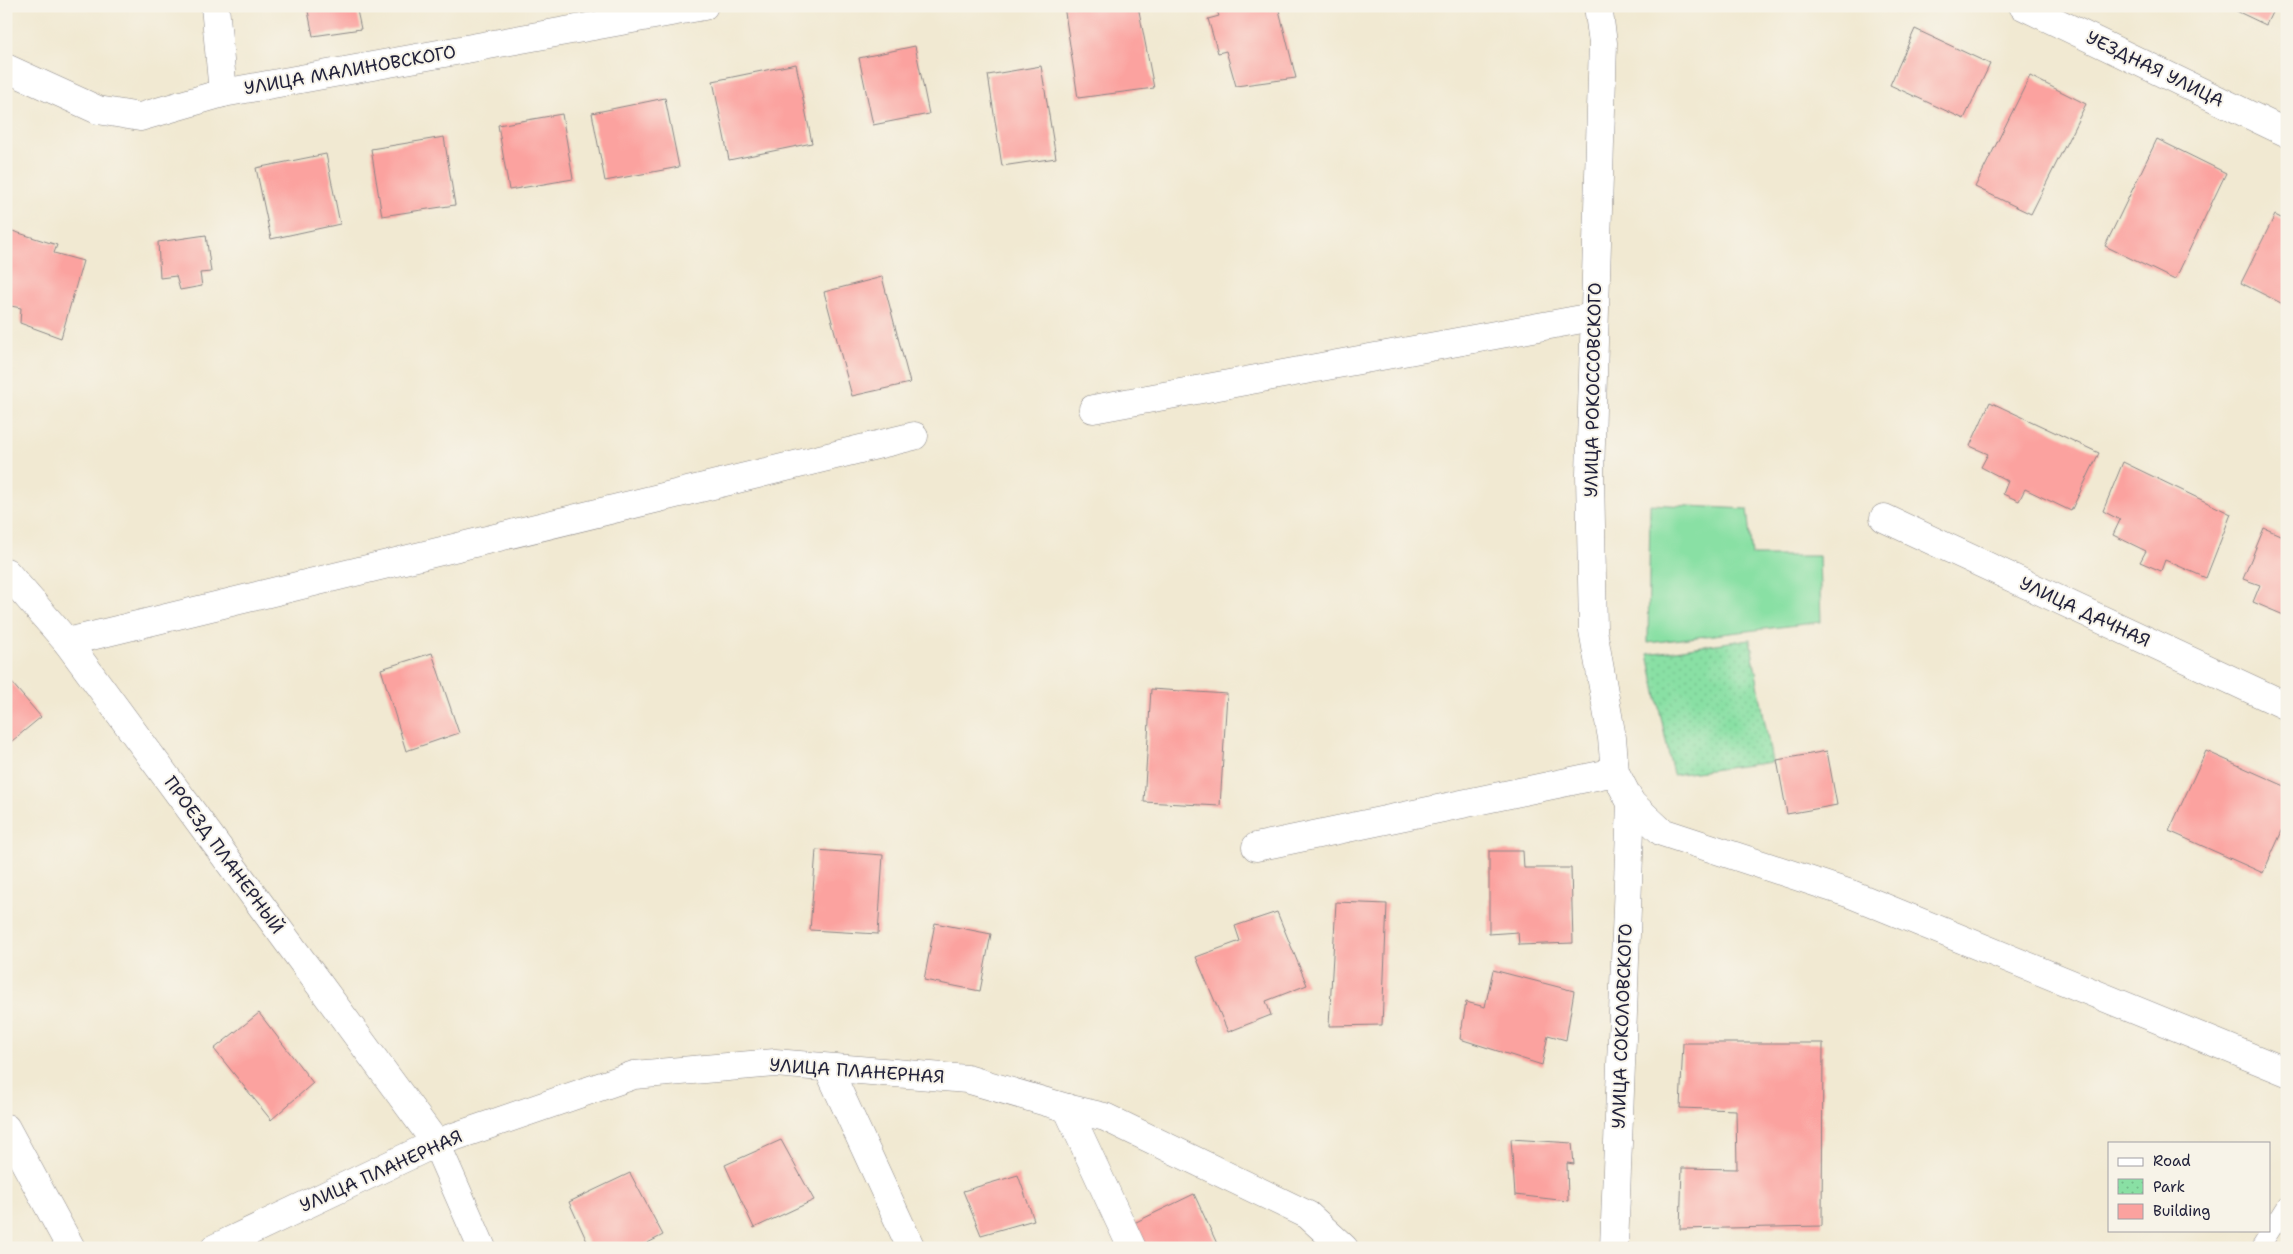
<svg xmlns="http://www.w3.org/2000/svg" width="2293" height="1254" font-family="'Shantell Sans',sans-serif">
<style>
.park{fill:url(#park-dots);stroke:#568170}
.pitch{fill:#89e0a4;stroke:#568170}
.building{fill:#fba29f}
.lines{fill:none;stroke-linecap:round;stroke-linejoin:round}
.service-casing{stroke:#8a8686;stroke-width:19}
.minor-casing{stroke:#8a8686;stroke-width:29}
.service{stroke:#fff;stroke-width:18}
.minor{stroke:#fff;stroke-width:28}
.labels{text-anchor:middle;stroke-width:4;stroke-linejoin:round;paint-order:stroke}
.street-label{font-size:18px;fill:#22223b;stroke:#f7f3e8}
</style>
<defs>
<pattern id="park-dots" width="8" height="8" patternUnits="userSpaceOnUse" patternTransform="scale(1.25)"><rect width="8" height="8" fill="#89e0a4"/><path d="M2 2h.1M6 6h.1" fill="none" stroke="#76c08e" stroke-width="1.8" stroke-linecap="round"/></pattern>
</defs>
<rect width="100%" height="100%" fill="#f7f3e8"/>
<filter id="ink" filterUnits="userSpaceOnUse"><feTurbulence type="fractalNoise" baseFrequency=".02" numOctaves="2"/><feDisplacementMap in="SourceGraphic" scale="10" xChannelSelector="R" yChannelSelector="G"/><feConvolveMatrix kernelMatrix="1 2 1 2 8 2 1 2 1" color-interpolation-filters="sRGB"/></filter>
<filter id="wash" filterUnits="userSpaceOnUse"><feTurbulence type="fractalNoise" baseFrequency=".0096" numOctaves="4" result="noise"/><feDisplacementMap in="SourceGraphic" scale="20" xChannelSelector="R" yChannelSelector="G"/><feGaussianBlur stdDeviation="1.12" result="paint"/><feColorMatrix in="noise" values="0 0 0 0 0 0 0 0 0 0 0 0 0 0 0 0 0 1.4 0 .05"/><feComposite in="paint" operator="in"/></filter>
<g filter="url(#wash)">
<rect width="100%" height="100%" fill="#f1e9d2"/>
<polygon class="park" points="1750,639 1772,762 1673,775 1648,654"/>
<polygon class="pitch" points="1650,504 1747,509 1752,556 1819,556 1821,622 1648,643"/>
<g id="blocks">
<g class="building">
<polygon points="307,6 356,6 361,29 313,36"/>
<polygon points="1064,6 1138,6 1154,88 1078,98"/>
<polygon points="1215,6 1278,6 1296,78 1236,86 1226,51 1218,53 1208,19 1219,16"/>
<polygon points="2226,6 2275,6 2266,25"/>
<polygon points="1915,29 1990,64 1964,119 1890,85"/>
<polygon points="915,46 929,114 873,125 859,58"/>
<polygon points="796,64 812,143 729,160 713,81"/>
<polygon points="1041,66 1056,158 1002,166 988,75"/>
<polygon points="2030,76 2086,104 2031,214 1975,187"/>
<polygon points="665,98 679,167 605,181 592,113"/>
<polygon points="562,114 573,179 509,190 498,125"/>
<polygon points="444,137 455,205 382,216 371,149"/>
<polygon points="2157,139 2226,173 2175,280 2105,246"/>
<polygon points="326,154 340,224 271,239 256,168"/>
<polygon points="2275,215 2287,221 2287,306 2241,283"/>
<polygon points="6,229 57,245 54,253 83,261 61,338 20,323 21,308 6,305"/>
<polygon points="206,235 211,272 200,273 202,286 180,290 176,276 160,278 158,242"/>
<polygon points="882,277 910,383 852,396 824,292"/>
<polygon points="1990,402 2099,453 2071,511 2025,489 2019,501 2003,494 2008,481 1981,467 1988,454 1970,446"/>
<polygon points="2123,462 2231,514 2206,578 2165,560 2161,571 2140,562 2146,551 2113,535 2120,520 2103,511"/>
<polygon points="2264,528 2287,538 2287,629 2282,627 2286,616 2253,602 2260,585 2243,579"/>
<polygon points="432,653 459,733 406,751 381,669"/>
<polygon points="6,676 41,717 6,746"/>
<polygon points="1151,689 1227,694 1220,806 1144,802"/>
<polygon points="1827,751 1837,805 1787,814 1777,760"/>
<polygon points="2206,751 2287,787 2287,820 2263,873 2169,831"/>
<polygon points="816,850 883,855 878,934 810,930"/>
<polygon points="1489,851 1523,851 1524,868 1571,868 1573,943 1519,945 1518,932 1489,934"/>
<polygon points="1336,902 1387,904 1382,1025 1329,1026"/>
<polygon points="1277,912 1307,985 1266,1001 1271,1015 1228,1032 1196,957 1240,941 1235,926"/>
<polygon points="935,923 991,934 980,991 924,980"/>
<polygon points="1493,970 1574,991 1566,1040 1548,1035 1542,1065 1460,1039 1466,1002 1485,1007"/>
<polygon points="259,1013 313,1083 271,1120 214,1049"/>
<polygon points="1683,1043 1823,1043 1822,1226 1680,1229 1682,1168 1737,1169 1736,1110 1680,1108"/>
<polygon points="1511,1139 1572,1143 1574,1164 1567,1163 1568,1201 1515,1195"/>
<polygon points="781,1140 814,1200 754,1228 725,1165"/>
<polygon points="630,1173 663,1235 638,1248 590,1248 569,1202"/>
<polygon points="1018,1175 1034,1220 981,1235 963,1191"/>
<polygon points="1194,1194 1219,1248 1145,1248 1134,1223"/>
</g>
</g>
</g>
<g filter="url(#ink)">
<use href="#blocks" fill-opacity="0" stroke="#8a8686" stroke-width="1"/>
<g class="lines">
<defs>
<polyline id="service" points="2260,1248 2287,1205"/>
<g id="minor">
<polyline points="215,6 223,93"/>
<polyline points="1598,6 1603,43 1590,475 1593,630 1612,738 1615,772"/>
<polyline points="2023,6 2287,133"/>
<polyline points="6,68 98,110 140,117 223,93 704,6"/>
<polyline points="1093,409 1593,317"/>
<polyline points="1884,518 2287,706"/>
<polyline points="6,572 67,642 436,1143 482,1248"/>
<polyline points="67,642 914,436"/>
<polyline points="1631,803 1662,832 1851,894 2287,1072"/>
<polyline points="1256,847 1615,772 1631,803 1614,1248"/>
<polyline points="828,1068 911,1248"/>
<polyline points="1067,1108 1132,1248"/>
<polyline points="6,1128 71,1248"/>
<polyline points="215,1248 436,1143 634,1075 775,1063 967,1079 1067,1108 1105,1117 1308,1215 1344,1248"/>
</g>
</defs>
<use href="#service" class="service-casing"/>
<use href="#minor" class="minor-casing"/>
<use href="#service" class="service"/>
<use href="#minor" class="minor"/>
</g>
</g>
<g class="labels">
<g class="street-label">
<text transform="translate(2155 69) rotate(26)" y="6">УЕЗДНАЯ УЛИЦА</text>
<text transform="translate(350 70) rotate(-10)" y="6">УЛИЦА МАЛИНОВСКОГО</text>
<text transform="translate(1593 390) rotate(-89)" y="6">УЛИЦА РОКОССОВСКОГО</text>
<text transform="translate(2085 612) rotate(25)" y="6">УЛИЦА ДАЧНАЯ</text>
<text transform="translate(224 855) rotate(54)" y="6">ПРОЕЗД ПЛАНЕРНЫЙ</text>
<text transform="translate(1622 1026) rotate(-88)" y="6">УЛИЦА СОКОЛОВСКОГО</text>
<text transform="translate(857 1071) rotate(4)" y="6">УЛИЦА ПЛАНЕРНАЯ</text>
<text transform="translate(381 1171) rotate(-24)" y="6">УЛИЦА ПЛАНЕРНАЯ</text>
</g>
</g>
<rect width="2293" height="1254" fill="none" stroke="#f7f3e8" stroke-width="25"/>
<rect x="2108" y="1142" width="162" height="90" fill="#f7f3e8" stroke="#a29fa3"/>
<rect x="2118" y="1158" width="25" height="8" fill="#ffffff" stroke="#a29fa3"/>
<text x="2153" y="1166" font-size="15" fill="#22223b">Road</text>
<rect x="2118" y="1179" width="25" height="15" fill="url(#park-dots)" stroke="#a29fa3"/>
<text x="2153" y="1192" font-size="15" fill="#22223b">Park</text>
<rect x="2118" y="1204" width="25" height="15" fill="#fba29f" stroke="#a29fa3"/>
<text x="2153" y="1216" font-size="15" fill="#22223b">Building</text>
</svg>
